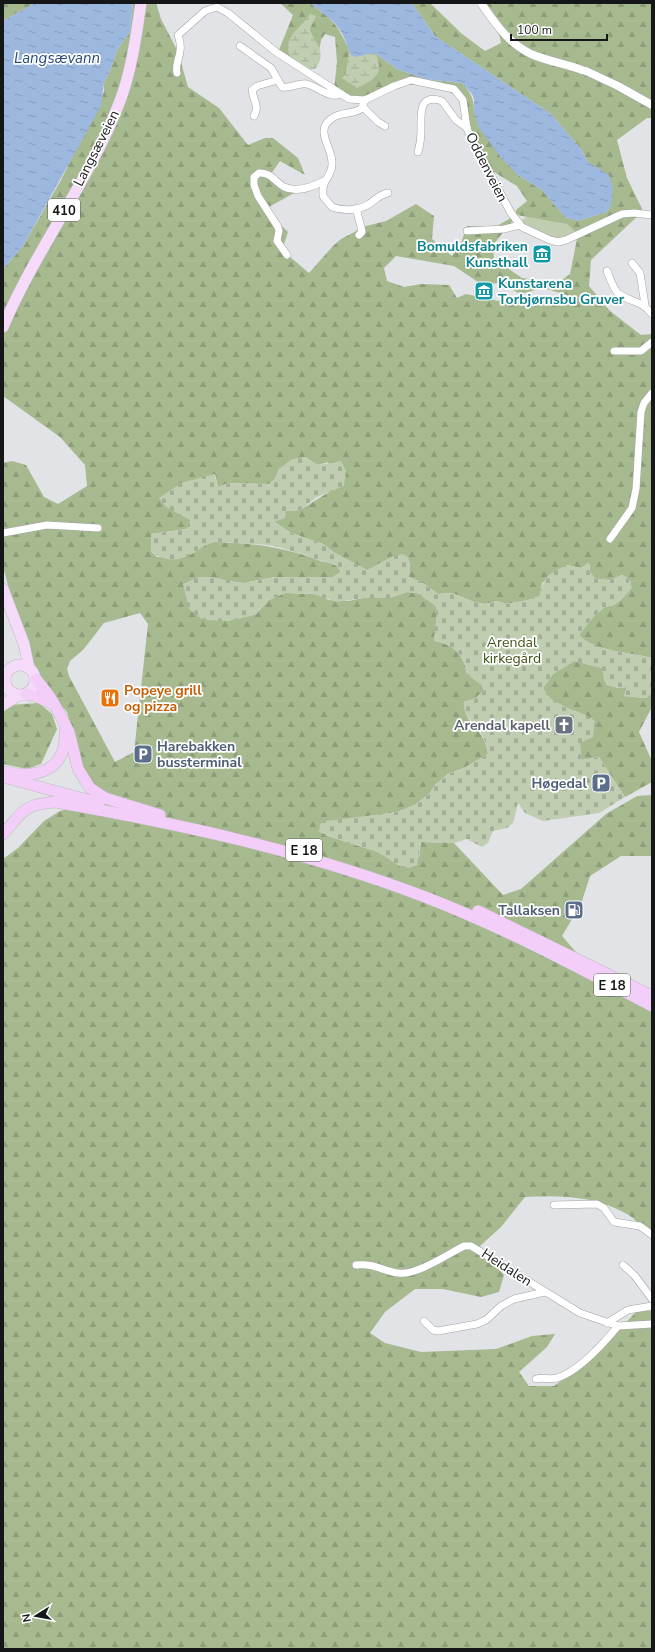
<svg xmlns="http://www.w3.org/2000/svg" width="655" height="1652" font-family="'Nunito Sans',sans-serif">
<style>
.green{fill:#c0cdb1}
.forest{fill:url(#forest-firs);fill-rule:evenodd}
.wetland{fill:url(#wetland-marsh)}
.cemetery{fill:url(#cemetery-stones)}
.water{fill:url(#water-ripples)}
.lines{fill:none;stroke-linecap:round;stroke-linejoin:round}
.minor-casing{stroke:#a1a3a5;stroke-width:8}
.tertiary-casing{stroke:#a1a3a5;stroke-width:9}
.primary-casing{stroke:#bdbebe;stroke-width:12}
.trunk-casing{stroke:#bdbebe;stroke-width:12}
.minor{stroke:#fff;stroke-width:7}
.tertiary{stroke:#fff;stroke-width:8}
.primary{stroke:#f6dafa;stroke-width:11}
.trunk{stroke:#f3cef8;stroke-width:11}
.labels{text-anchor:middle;stroke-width:3.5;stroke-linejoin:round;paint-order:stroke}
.shield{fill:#fff;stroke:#5b5c5d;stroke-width:1}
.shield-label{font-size:13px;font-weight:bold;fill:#151617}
.street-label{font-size:14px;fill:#151617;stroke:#fff}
.culture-label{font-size:14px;font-weight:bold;fill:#0d838f;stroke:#fff;text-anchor:end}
.park-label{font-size:14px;fill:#3d5314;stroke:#fff}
.food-label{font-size:14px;font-weight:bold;fill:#c56008;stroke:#fff;text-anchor:start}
.worship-label{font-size:14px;font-weight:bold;fill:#5b616d;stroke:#fff;text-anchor:end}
.service-label{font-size:14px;font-weight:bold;fill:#4e5e75;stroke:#fff;text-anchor:end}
.water-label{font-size:15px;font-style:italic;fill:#284a7c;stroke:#fff}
</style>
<defs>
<pattern id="forest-firs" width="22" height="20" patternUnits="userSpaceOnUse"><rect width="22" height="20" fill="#a6b98f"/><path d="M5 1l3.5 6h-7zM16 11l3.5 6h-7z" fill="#8e9e7b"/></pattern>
<pattern id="wetland-marsh" width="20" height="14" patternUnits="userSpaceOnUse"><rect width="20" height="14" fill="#c0cdb1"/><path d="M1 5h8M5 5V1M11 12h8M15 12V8" fill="none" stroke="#a4af98"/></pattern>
<pattern id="cemetery-stones" width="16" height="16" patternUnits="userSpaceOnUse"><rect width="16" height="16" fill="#c0cdb1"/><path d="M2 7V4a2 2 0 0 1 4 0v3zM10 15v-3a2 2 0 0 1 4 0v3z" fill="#a4af98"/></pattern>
<pattern id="water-ripples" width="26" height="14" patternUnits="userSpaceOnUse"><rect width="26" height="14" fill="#9db8de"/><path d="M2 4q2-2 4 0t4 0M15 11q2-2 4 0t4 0" fill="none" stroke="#869dbe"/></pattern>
</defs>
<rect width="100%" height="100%" fill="#e1e3e6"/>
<path class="green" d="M544,203L589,226C555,242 558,241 524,225L521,221Z"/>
<g class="forest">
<polygon points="3,3 35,3 3,21"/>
<path d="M133,3H156L161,19L178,52L188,87L219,108L248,145L265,138H273L298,158L305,175L280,161L271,174L278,182L298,187L296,192L267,208L272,216L288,232L282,250L309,273L333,246L341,239L366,226L386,221L416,204L434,216L432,239L452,256L461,243L467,226L495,227L516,215V210L527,201L517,186L484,166L468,133L458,96L433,85H398L370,102L334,90L337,62L335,37L325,34L321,40L316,68L304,70L279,50L293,15L280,3H311C316,9 323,12 328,17C340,28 345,41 351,55L375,53L397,69L425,79L462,83C471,93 474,98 474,112L518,175L542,190L565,217L577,221L607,212L611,205L596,168L588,162L581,149L551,114L435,36L412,3H430L462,34L485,51L501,43L497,24L485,3H652V118H647L617,140L627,178L643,211L591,260L589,286L610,311L641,335L652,334V658C631,652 594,652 579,635L594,616L605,607L614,605L624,597L631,582L622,575L610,580L595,579L590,572V565L581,568L567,565L542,583L540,596L528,600L506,604L497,601L485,604L474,602L452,593L438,594L423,583L409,577L410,565L408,558L367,570L335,553L323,544L291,533L273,521L286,511L300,510L329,492L328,462L318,465L305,457L279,469L275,479L269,484L229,483L218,487L215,474L176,512L191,520L187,529L151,534V551L157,557C165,556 184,557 191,554C200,550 202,544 215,542C222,542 230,543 237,543C266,545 291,550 318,560C328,564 336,561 341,572L333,577H275L243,583L198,578L183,585L255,615L269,600L285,593L313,594L323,596L328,600L348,601L363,598H390L407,592L417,593L435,605L437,610V617L434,641C454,644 464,655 467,674L482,685L484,691L474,699L464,702C465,707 465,714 468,718C478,732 485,735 488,754L464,768L448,774L436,784L429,794L415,805L397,812L366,817L325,835L378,852L383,855L419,857L421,842L454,843L503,895L521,889L606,814L637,796L652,795V856H621L590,876L581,904L562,936L583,960L652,998V1237C645,1230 636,1219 627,1214C595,1196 561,1195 525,1197L501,1227L480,1246L504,1275L499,1292L481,1297L443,1289H415L385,1312L370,1333L385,1343L421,1352L496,1349L532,1336L555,1334L547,1347L519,1372L529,1386H554L585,1364L638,1310L652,1311V1649H3V859L18,848L44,821L60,811L96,803L83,771L67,712L46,688L29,661L3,567V463L12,461L26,465L44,497L58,504L87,486L85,465L60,437L3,396V269L23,246L61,180L104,92V83L110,71L117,50L130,32ZM517,215L567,224L578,234L570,274L558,283L522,278L494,259L493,245ZM396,256L454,266L481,284L501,283L520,294L543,288L570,296L566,304L540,300L519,301L507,295L498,301L466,294L457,298L449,285L421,284L404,287L387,281L384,268ZM140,613L148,624L134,752L115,762L69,676L67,669L70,661L83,650L104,623Z"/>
<path d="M574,661L602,668C604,675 609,686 617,688C620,688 624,687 627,687L624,696L646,698L652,693V707L639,732L652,761V782L625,797L599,757L582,760L579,743L580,714L549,699L543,688L553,674Z"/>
<polygon points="39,703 52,714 57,729 41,764 27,769 3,764 3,711 8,705"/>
</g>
<g class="wetland">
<path d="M310,14L316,16L310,29C314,43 328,51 316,68L310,70L290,56C282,36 301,29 310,14Z"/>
<path d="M356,51L376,53C377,57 380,64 379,69C378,78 364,85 357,88L342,78L346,72L349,53Z"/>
</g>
<path class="cemetery" d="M305,457L318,465L341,461L346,471L344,486L317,497L300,510L286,511L285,518L274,522L291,533L323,544L335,553L367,570L393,556L403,554L408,557L410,565L409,577L423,583L438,594L452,593L474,602L485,604L497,601L506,604L528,600L540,596C544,575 548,574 567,565L581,568L589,562L590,572L596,579L610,580L622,575L627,577L632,587L628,593L614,605L605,607L594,616L579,635C593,652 632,652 652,658V693L646,698L624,696L627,687L619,688L605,685L602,668L574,661L553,674L543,688C556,712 579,707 595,721L593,737L580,743L582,760L599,757L625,797L599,813L543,821L525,813L518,803L513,823L507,828L493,831L488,843L482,847L467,839L454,843L421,842L417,865L409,868L399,866L378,852L345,842L319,832L320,824L327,821L397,812L415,805L429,794L436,784L448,774L464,768L488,754C487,745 484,737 479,730C472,719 462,716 464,702L474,699L484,691L482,685L467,674C464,654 454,644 434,641L437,610L435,605L417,593L407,592L390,598H363L337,602L313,594L285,593L269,600L255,615L229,621L203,620L189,609L183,584L198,577H212L243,583L275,577H333L341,572L335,564C314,560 294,550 273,546C261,544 249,544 236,543C229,543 222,542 215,542C204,544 199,550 190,555C177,562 162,561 151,551V534L187,529L190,520L166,507L159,498L181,483L214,474L218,487L229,483L269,484L275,479L279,469L292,459Z"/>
<g class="water">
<polygon points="35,3 133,3 130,32 117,50 110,71 104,83 101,106 23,246 3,269 3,21"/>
<path d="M311,3H412L435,36L551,114L581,149L588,162L609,175L613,189L611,205L607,212L577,221L565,217L542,190L518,175L502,159L479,128L474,112V99L472,94L462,83L425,79L397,69L375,53L355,57L351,55C347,47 345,36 339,29C332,18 320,12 311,3Z"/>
</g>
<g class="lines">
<defs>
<g id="minor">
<path d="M240,46L271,68L282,87C291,89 299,82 307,84C317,87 329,97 337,95"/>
<path d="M177,73C174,60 185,54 178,35L205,11L217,7L228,13L276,52L349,99L365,100L394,86L411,80L454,89L463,100L467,128L471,138L511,213L522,227L550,240L558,242L566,240L622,214L634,213L652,215"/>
<path d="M365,100L361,109C353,114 343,112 334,117C312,129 333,147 332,164C332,177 321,179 323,196L332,207C343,211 358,211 369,204C375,200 380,194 388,193"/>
<polyline points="363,107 378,122 385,126"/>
<path d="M254,116C260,106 253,100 252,90L257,86L278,80"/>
<path d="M418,152C420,145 421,137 421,129C421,115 418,93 442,101L456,120L467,128"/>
<path d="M357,208C357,217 361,224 362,232L359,235"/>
<polyline points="467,231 504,229 520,225"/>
<path d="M287,255L277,241L279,231L278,227L258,196L254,185V177L259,173C271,172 275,182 284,187C297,193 312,187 324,181"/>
<polyline points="632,263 640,273 645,305"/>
<path d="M607,271C610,278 613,289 619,294C632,303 641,300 652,314"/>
<polyline points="614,351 641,351 652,342"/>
<polyline points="3,533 47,525 98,528"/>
<polyline points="610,539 632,508 636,489 641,412 644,403 652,393"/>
<polyline points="554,1205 597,1204 604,1208 614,1222 640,1226 652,1235"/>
<path d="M356,1265C375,1263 382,1271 398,1273C416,1276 448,1254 464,1246H471L580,1313L618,1326L652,1324"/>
<polyline points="623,1265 635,1276 652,1299"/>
<polyline points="424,1321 433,1330 438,1331 477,1324 486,1320 501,1306 514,1299 545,1292"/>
<polyline points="607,1323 628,1310 652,1306"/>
<path d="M536,1379C543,1377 549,1380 557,1378C579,1371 604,1343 618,1326"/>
</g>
<g id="tertiary">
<path d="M481,3C495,23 508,43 531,54C547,61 566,64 582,70"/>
<polyline points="586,71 618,86 652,105"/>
</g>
<g id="primary">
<path d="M3,327C36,249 90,180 120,101C132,69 136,36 141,3"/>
<polyline points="3,589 24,644 29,668"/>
<circle cx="20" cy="680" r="15"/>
<polyline points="3,705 19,695"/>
</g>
<g id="trunk">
<polyline points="36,679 50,697 58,711 69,732 78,769 90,788 105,798 160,815"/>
<polyline points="26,694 38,697 54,705"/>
<path d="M5,772C38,779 67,770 65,731"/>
<polyline points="3,777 99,803"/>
<path d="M3,834C22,813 23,804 55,802C181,824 305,851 425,897C503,927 578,967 652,1006"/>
<polyline points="478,911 652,996"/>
</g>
</defs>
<use href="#minor" class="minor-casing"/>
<use href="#tertiary" class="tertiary-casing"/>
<use href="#primary" class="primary-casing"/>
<use href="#trunk" class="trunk-casing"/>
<use href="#minor" class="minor"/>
<use href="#tertiary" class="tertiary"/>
<use href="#primary" class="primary"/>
<use href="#trunk" class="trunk"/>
</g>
<defs>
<symbol id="museum-square" viewBox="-11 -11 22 22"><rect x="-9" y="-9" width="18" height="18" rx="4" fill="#0f9aa8" stroke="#fff"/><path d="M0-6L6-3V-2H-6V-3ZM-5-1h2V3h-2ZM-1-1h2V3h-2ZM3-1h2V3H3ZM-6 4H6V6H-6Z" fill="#fff"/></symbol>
<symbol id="restaurant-square" viewBox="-11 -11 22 22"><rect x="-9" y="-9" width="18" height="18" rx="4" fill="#e8710a" stroke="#fff"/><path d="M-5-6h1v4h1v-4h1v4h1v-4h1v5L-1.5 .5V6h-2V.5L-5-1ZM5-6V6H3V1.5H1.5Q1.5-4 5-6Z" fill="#fff"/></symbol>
<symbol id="church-square" viewBox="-11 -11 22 22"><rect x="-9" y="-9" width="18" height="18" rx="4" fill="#6b7280" stroke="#fff"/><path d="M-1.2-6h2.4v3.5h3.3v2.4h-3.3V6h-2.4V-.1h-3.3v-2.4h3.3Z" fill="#fff"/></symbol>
<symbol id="parking-square" viewBox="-11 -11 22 22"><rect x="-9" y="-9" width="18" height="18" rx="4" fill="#5c6f8a" stroke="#fff"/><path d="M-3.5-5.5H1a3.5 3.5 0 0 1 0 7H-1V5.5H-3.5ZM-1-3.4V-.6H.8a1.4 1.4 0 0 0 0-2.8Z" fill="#fff"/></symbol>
<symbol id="fuel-square" viewBox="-11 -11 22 22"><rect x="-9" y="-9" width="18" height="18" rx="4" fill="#5c6f8a" stroke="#fff"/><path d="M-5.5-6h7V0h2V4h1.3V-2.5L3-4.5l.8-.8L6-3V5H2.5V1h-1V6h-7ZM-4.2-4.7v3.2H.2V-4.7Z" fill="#fff"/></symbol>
</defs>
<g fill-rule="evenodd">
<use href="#museum-square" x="531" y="243" width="22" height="22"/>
<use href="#museum-square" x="473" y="280" width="22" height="22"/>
<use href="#restaurant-square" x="99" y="687" width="22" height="22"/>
<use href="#church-square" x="553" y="714" width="22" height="22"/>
<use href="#parking-square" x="132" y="743" width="22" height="22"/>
<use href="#parking-square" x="590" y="772" width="22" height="22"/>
<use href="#fuel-square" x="563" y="899" width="22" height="22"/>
</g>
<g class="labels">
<g class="shield">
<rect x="48" y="199" width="32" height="22" rx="3"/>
<rect x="286" y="839" width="36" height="22" rx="3"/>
<rect x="594" y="974" width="36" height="22" rx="3"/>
</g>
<g class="shield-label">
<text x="64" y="215">410</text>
<text x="304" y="855">E 18</text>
<text x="612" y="990">E 18</text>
</g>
<g class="street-label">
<text transform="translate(96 148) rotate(-63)" y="5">Langsæveien</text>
<text transform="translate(487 167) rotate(63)" y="5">Oddenveien</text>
<text transform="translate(507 1267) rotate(33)" y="5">Heidalen</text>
</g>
<g class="culture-label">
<text x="528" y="251">Bomuldsfabriken<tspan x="528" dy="16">Kunsthall</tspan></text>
<text x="498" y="288" text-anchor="start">Kunstarena<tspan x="498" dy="16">Torbjørnsbu Gruver</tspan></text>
</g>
<g class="park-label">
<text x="512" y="647">Arendal<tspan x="512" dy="16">kirkegård</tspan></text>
</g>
<g class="food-label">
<text x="124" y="695">Popeye grill<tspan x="124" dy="16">og pizza</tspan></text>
</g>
<g class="worship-label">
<text x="550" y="730">Arendal kapell</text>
</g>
<g class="service-label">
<text x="157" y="751" text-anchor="start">Harebakken<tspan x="157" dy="16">bussterminal</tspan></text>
<text x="587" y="788">Høgedal</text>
<text x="560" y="915">Tallaksen</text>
</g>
<g class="water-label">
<text x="57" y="63">Langsævann</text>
</g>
</g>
<rect width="655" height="1652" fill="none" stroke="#151617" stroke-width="8"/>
<g transform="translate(36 1616) rotate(259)" stroke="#ffffff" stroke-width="3" paint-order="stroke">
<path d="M0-3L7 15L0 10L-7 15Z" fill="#151617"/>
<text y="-6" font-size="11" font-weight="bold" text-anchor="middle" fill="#151617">N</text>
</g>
<path d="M511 34v6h96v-6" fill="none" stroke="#151617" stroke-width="2"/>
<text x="517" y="34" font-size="12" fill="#151617" stroke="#ffffff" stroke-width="3" paint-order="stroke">100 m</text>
</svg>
